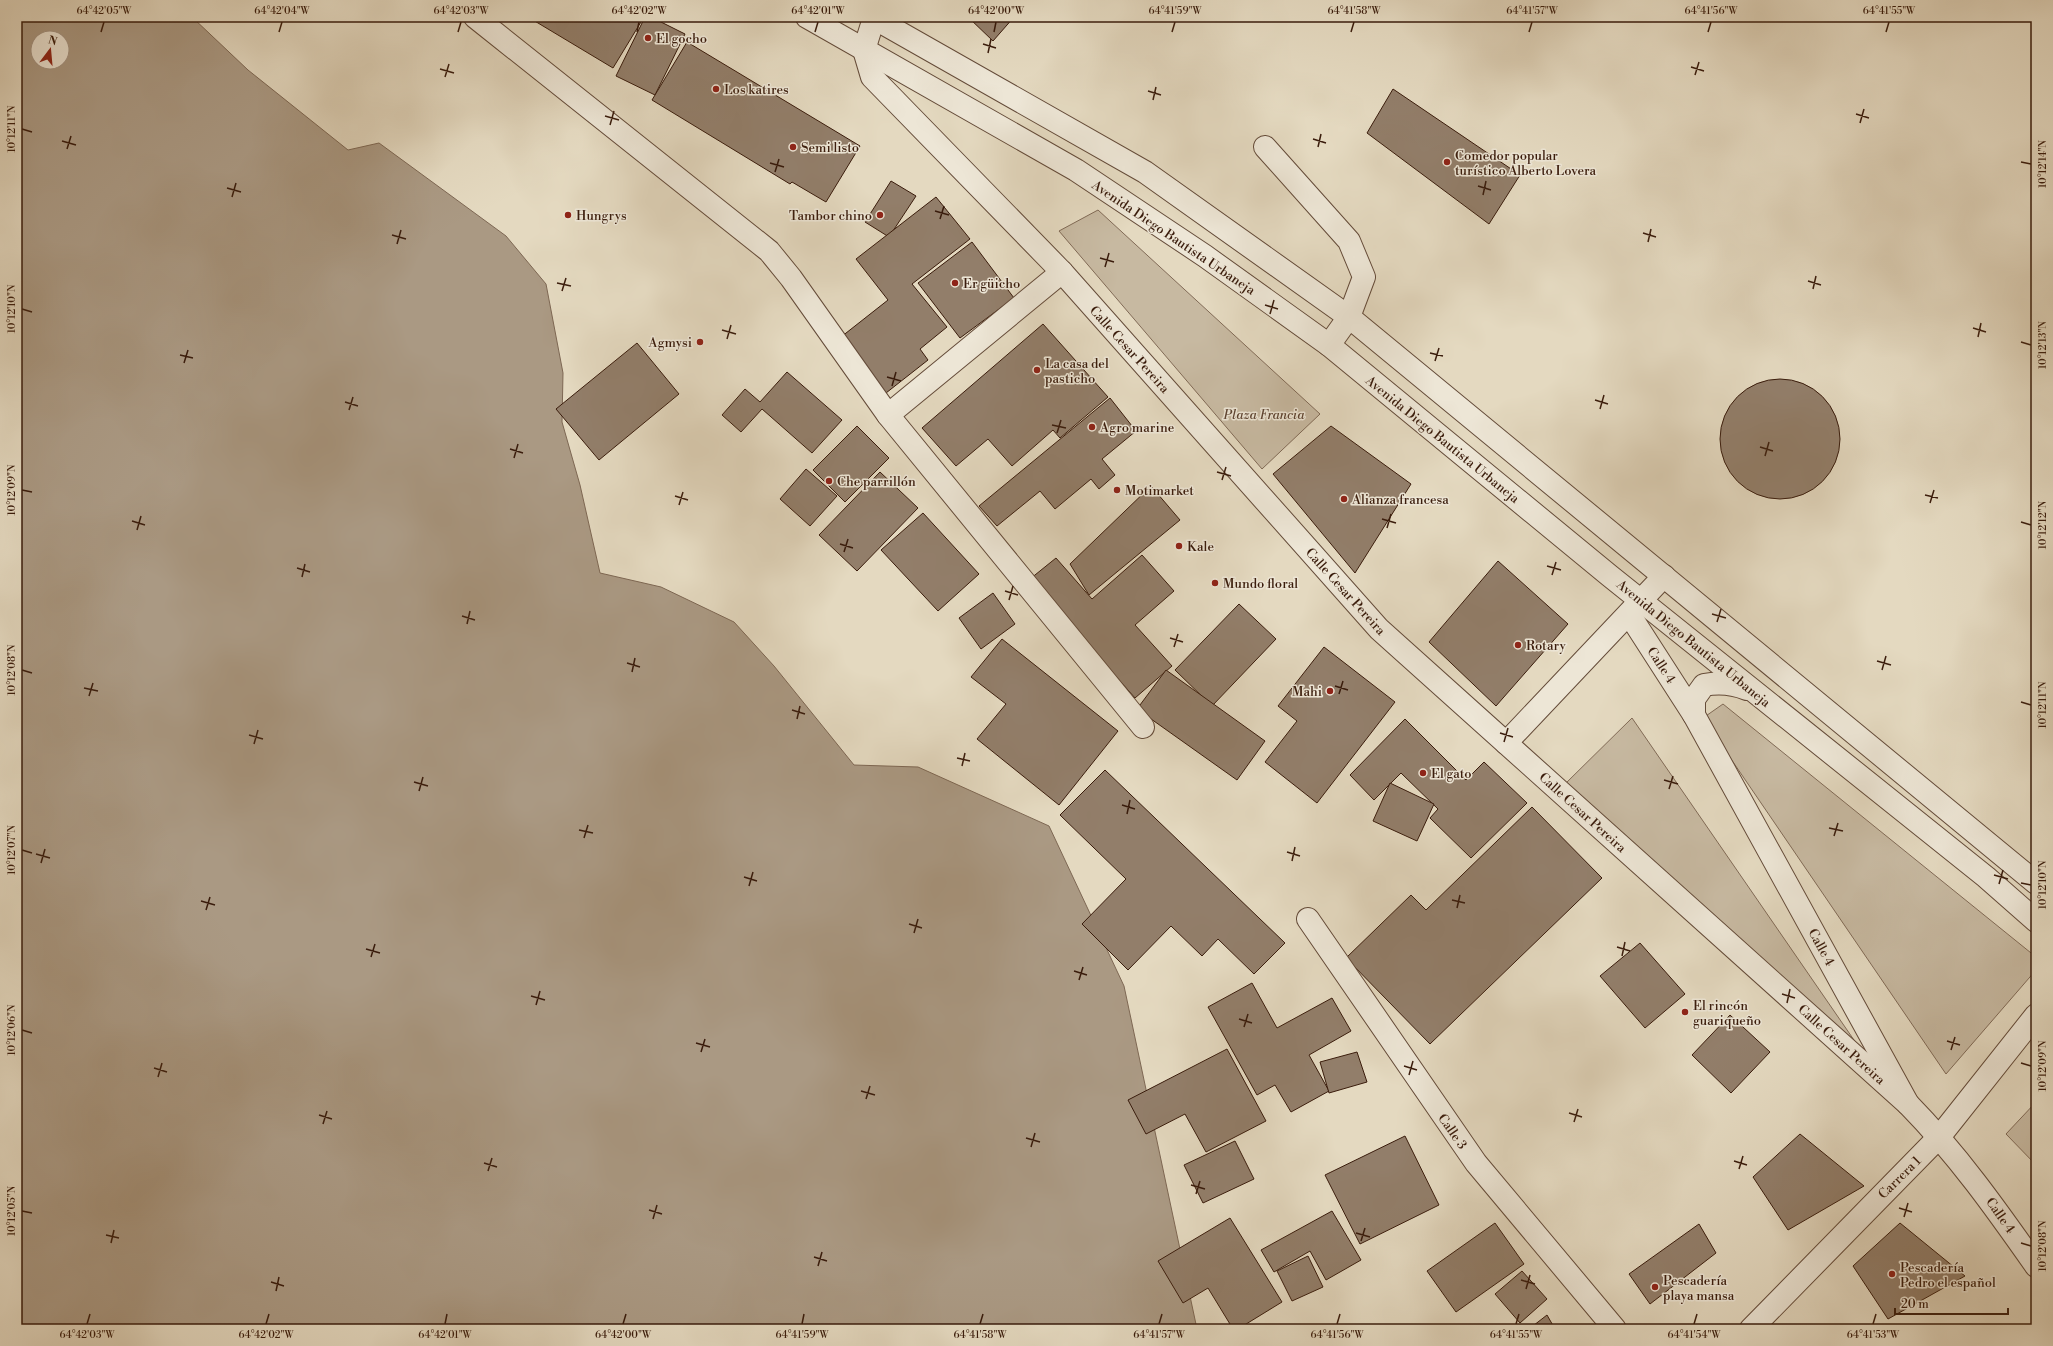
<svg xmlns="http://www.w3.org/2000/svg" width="2053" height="1346" font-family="'Libre Bodoni',serif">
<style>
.green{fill:#c7b9a1;stroke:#806a56}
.water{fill:#aa9983;stroke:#7d6753;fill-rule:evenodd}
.building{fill:#927e6a;stroke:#3a1c0c}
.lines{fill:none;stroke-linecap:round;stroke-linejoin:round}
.lane-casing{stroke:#644b39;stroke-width:24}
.street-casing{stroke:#644b39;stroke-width:24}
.lane{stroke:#ede6d6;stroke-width:22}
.street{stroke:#ede6d6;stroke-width:22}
.ticks{fill:none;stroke:#3a1c0c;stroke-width:1.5}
.poi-dot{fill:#8f2418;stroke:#ede6d6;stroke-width:1.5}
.labels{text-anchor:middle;stroke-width:3;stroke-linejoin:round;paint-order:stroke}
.poi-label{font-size:13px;fill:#3a1c0c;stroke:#ede6d6;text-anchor:start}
.street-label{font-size:13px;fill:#3a1c0c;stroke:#ede6d6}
.park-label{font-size:13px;font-style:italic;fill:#5d4331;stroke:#ede6d6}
.neatline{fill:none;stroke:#3a1c0c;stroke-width:1.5}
.ticks-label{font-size:10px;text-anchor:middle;fill:#3a1c0c}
</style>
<rect width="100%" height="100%" fill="#e4d9c0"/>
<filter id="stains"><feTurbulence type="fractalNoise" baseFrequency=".005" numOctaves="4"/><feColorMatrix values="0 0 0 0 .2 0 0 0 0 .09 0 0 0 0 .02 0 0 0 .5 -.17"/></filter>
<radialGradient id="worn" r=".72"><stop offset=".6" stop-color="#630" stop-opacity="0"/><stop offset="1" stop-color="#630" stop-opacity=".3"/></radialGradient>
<g class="green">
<polygon points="1098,210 1320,414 1262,469 1059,231"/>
<polygon points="1723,704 2036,957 2036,970 1946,1074 1703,718"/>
<polygon points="1632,718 1865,1056 1565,784"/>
<polygon points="2036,1102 2036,1165 2006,1134"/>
</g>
<path class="water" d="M17,17H192L248,70L348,150L379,143L506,236L546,284L563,373L562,422L580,485L600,573L661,587L734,622L774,666L854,765L918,767L1049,826L1124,986L1197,1329H17ZM38,38H62V62H38Z"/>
<g class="building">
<polygon points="528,17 644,17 613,68"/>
<polygon points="645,17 651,17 685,34 655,95 616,76"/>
<polygon points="968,17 1014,17 993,41"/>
<polygon points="687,42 860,146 826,202 792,182 790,184 652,100"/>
<polygon points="1393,89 1520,175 1489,224 1367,133"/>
<polygon points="891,181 916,196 889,237 865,222"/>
<polygon points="936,197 970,239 912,284 947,327 920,349 928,360 886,393 841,337 888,300 856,259"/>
<polygon points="972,242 1014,298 960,338 918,283"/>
<polygon points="1043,324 1108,397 1060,438 1053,430 1012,466 988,439 956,466 922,428"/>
<polygon points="637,343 679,394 599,460 556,409"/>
<polygon points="787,372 842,420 812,453 762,409 741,432 722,415 745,389 760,402"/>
<circle cx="1780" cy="439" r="60"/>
<polygon points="1110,398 1136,431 1102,459 1115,475 1099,489 1091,479 1055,509 1040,491 997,526 979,506"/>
<polygon points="857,426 889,458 845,502 813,470"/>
<polygon points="1331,426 1411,484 1355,573 1273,474"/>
<polygon points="806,469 837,496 810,526 780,499"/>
<polygon points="880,472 918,508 857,571 819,535"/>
<polygon points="1151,486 1180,520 1089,595 1070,564"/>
<polygon points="923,513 979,574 938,611 881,550"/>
<polygon points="1142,555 1174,591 1135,625 1172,666 1135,698 1030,579 1056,558 1092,599"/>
<polygon points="1498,561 1568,624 1496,706 1429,642"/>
<polygon points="993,593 1015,624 981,649 959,618"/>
<polygon points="1239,604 1276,639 1212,706 1175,670"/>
<polygon points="1002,639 1118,731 1059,805 977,739 1006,704 971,677"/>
<polygon points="1324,647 1395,702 1317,803 1265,762 1297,721 1278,706"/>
<polygon points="1166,670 1265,741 1237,780 1137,709"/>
<polygon points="1405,719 1466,780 1484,762 1527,803 1471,858 1430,818 1438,809 1401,773 1374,800 1350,775"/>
<polygon points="1105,770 1285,943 1254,974 1218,939 1202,956 1171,926 1128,970 1082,924 1126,879 1060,815"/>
<polygon points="1390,783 1434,804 1417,841 1373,821"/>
<polygon points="1532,807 1602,878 1430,1044 1346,958 1411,895 1426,910"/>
<polygon points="1640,943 1685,994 1645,1028 1600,976"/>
<polygon points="1252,983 1277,1028 1332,998 1351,1031 1309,1055 1329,1091 1291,1112 1275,1085 1257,1095 1208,1007"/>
<polygon points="1730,1015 1770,1052 1731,1093 1692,1055"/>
<polygon points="1227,1049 1266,1121 1206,1152 1185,1114 1146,1134 1128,1100"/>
<polygon points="1357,1052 1367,1082 1329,1093 1320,1062"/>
<polygon points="1800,1134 1864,1186 1788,1230 1753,1177"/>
<polygon points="1405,1136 1439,1205 1360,1244 1325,1175"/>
<polygon points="1235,1141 1254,1179 1203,1203 1184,1165"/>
<polygon points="1332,1211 1361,1260 1326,1280 1310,1251 1274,1272 1261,1250"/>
<polygon points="1230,1218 1282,1302 1238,1329 1233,1329 1208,1288 1183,1303 1158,1261"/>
<polygon points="1495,1223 1524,1264 1456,1312 1427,1271"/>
<polygon points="1900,1223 1965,1276 1888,1319 1853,1266"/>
<polygon points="1699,1224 1716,1253 1650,1304 1629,1274"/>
<polygon points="1308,1256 1323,1287 1292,1301 1277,1271"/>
<polygon points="1522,1271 1547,1299 1520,1323 1495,1294"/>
<polygon points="1547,1315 1555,1329 1529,1329"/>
</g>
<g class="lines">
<defs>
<polyline id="lane" points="1265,147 1349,241 1364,277 1349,317 1329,345"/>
<g id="street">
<polyline points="475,17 769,251 791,278 888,415 1143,727"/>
<polyline points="807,17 1076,170 1205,256 1329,345 1610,576 1986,877 2036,921"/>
<polyline points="872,17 1145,172 1349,317 2036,883"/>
<polyline points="874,18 864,50 872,77 1062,272 1379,629 1908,1104"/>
<polyline points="888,415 1062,272"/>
<path d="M1629,614L1694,715L1908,1104C1957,1154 1996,1209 2036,1266"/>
<path d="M1694,715V699L1704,685C1719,682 1732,683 1747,689"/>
<polyline points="1506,743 1664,576"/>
<polyline points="1308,919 1476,1163 1615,1329"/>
<polyline points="1751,1329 1940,1136 2036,1015"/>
</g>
</defs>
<use href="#lane" class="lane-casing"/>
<use href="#street" class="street-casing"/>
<use href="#lane" class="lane"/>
<use href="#street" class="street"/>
</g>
<path class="ticks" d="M101,32L104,22M279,32L282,22M458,32L461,22M637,32L639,22M815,32L818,22M994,32L996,22M1172,32L1175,22M1351,32L1354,22M1529,32L1532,22M1708,32L1711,22M1886,32L1889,22M983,44L996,48M988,53L991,39M1691,67L1704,71M440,69L454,73M1695,75L1699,62M445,77L449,64M1148,91L1161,95M1153,100L1156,87M1856,114L1869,118M605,116L619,120M1860,123L1864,109M610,125L614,111M22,129L32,132M1313,139L1326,143M62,141L76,145M1318,147L1321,134M67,149L71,136M2021,162L2031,164M770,163L784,167M775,172L779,159M1478,186L1491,190M227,188L241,192M1483,195L1486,181M232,197L236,183M935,211L949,215M940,219L944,206M1643,233L1656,237M392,235L406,239M1648,242L1651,229M397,244L401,230M1100,258L1114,262M1105,267L1109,253M1808,281L1821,285M557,283L571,286M1813,289L1816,276M562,291L566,278M1265,305L1278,309M22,309L32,312M1270,314L1274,300M1973,328L1986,332M722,330L736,334M1978,337L1981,323M727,339L731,325M2021,342L2031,345M1430,353L1443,356M180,355L193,358M1435,361L1439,348M184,363L188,350M887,377L901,381M892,386L896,372M1595,400L1608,404M345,402L358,406M1600,409L1604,395M349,410L353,397M1052,425L1066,428M1057,433L1061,420M1760,447L1773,451M510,449L523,453M1765,456L1769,442M514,458L518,444M1217,472L1231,476M1222,480L1226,467M22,490L32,492M1925,495L1938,498M675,496L688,500M1930,503L1934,490M679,505L683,492M1382,519L1396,523M132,521L145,525M2021,522L2031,525M1387,528L1391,514M137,530L141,516M840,544L853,548M844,552L848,539M1547,566L1561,570M297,568L310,572M1552,575L1556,562M302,577L305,564M1005,591L1018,595M1009,600L1013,586M1712,614L1726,618M462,616L475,620M1717,622L1721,609M467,624L470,611M1170,638L1183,642M1174,647L1178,634M1877,661L1891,665M627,663L640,667M22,670L32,673M1882,670L1886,656M632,672L635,658M1335,686L1348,690M84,688L98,691M1339,694L1343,681M89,696L93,683M2021,702L2031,705M792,710L805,714M797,719L800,706M1500,733L1513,737M249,735L263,739M1504,742L1508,728M254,744L258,730M957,758L970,761M962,766L965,753M1664,780L1678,784M414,782L428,786M1669,789L1673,776M419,791L423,777M1122,805L1135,809M1127,814L1130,800M1829,828L1843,831M579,830L593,833M1834,836L1838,823M584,838L588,825M22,850L32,853M1287,852L1300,856M36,854L50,858M1292,861L1295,847M41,863L45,849M1994,875L2008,879M744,877L757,881M2021,883L2031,885M1999,884L2003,870M749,886L753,872M1452,900L1465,903M201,901L215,905M1457,908L1460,895M206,910L210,897M909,924L922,928M914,933L918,919M1617,947L1630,951M366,949L380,953M1622,956L1625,942M371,957L375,944M1074,971L1087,975M1079,980L1083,967M1782,994L1795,998M531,996L545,1000M1787,1003L1790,989M536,1005L540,991M1239,1019L1252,1023M1244,1027L1248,1014M22,1030L32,1033M1947,1041L1960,1045M696,1043L710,1047M1951,1050L1955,1037M701,1052L705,1039M2021,1063L2031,1066M1404,1066L1417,1070M154,1068L167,1072M1409,1075L1413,1061M158,1077L162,1063M861,1091L875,1095M866,1099L870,1086M1569,1113L1582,1117M319,1115L332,1119M1574,1122L1578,1109M323,1124L327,1111M1026,1138L1040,1142M1031,1147L1035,1133M1734,1161L1747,1165M484,1163L497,1167M1739,1169L1743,1156M488,1171L492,1158M1191,1185L1205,1189M1196,1194L1200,1181M1899,1208L1912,1212M649,1210L662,1214M22,1211L32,1213M1904,1217L1908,1203M653,1219L657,1205M1356,1233L1370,1237M106,1235L119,1238M1361,1241L1365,1228M111,1243L114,1230M2021,1243L2031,1246M814,1257L827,1261M818,1266L822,1252M1521,1280L1535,1284M271,1282L284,1286M1526,1289L1530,1275M276,1291L279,1277M87,1324L90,1314M266,1324L269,1314M445,1324L447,1314M623,1324L626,1314M802,1324L804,1314M980,1324L983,1314M1159,1324L1162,1314M1337,1324L1340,1314M1516,1324L1519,1314M1694,1324L1697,1314M1873,1324L1876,1314"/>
<g class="poi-dot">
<circle cx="648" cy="38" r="4"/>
<circle cx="716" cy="89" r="4"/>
<circle cx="793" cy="147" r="4"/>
<circle cx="1447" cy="162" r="4"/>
<circle cx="568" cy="215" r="4"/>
<circle cx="880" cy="215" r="4"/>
<circle cx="955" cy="283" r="4"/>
<circle cx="700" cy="342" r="4"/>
<circle cx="1037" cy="370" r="4"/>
<circle cx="1092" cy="427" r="4"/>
<circle cx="829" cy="481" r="4"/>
<circle cx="1117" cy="490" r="4"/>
<circle cx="1344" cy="499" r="4"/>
<circle cx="1179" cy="546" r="4"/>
<circle cx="1215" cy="583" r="4"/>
<circle cx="1518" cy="645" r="4"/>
<circle cx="1330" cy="691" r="4"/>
<circle cx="1423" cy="773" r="4"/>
<circle cx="1685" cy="1012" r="4"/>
<circle cx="1892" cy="1274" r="4"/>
<circle cx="1655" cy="1287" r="4"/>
</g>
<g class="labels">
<g class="poi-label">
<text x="656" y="43">El gocho</text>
<text x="724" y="94">Los katires</text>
<text x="801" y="152">Semi listo</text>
<text x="1455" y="160">Comedor popular<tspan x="1455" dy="15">turístico Alberto Lovera</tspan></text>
<text x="576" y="220">Hungrys</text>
<text x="872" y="220" text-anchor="end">Tambor chino</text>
<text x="963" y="288">Er güicho</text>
<text x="692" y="347" text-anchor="end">Agmysi</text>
<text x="1045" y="368">La casa del<tspan x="1045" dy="15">pasticho</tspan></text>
<text x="1100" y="432">Agro marine</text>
<text x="837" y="486">Che parrillón</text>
<text x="1125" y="495">Motimarket</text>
<text x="1352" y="504">Alianza francesa</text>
<text x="1187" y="551">Kale</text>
<text x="1223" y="588">Mundo floral</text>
<text x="1526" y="650">Rotary</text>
<text x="1322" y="696" text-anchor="end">Mahi</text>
<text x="1431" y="778">El gato</text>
<text x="1693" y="1010">El rincón<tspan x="1693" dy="15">guariqueño</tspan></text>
<text x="1900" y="1272">Pescadería<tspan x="1900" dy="15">Pedro el español</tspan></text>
<text x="1663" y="1285">Pescadería<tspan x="1663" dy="15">playa mansa</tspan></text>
</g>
<g class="street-label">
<text transform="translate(1174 237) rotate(34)" y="5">Avenida Diego Bautista Urbaneja</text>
<text transform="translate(1130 349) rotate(48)" y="5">Calle Cesar Pereira</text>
<text transform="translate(1443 439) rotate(39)" y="5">Avenida Diego Bautista Urbaneja</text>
<text transform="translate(1346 591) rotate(48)" y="5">Calle Cesar Pereira</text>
<text transform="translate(1694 643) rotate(39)" y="5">Avenida Diego Bautista Urbaneja</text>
<text transform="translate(1662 665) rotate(57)" y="5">Calle 4</text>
<text transform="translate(1583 812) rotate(42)" y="5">Calle Cesar Pereira</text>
<text transform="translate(1822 947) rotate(61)" y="5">Calle 4</text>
<text transform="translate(1842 1044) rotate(42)" y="5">Calle Cesar Pereira</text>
<text transform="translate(1453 1131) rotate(55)" y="5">Calle 3</text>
<text transform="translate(1899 1177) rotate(-45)" y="5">Carrera 1</text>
<text transform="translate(2001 1215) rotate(55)" y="5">Calle 4</text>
</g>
<g class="park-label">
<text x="1264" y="419">Plaza Francia</text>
</g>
</g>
<rect width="2053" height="1346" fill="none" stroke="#e4d9c0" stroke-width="44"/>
<g transform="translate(50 50) rotate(16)"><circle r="19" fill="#ede6d6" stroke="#a59585"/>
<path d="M0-3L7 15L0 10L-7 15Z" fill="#8f2418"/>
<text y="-6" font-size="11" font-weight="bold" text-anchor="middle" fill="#3a1c0c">N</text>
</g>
<path d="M1895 1308v6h113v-6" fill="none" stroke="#3a1c0c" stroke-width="2"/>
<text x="1901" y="1308" font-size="12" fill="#3a1c0c" stroke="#ede6d6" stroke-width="3" paint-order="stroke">20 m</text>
<rect x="22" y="22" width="2009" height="1302" class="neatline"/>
<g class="ticks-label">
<text x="104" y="14">64°42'05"W</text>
<text x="282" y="14">64°42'04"W</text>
<text x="461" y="14">64°42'03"W</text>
<text x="639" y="14">64°42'02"W</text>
<text x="818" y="14">64°42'01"W</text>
<text x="996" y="14">64°42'00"W</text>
<text x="1175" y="14">64°41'59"W</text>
<text x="1354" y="14">64°41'58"W</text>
<text x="1532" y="14">64°41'57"W</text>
<text x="1711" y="14">64°41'56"W</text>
<text x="1889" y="14">64°41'55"W</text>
<text transform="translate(11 129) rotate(-90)" y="4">10°12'11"N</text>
<text transform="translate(2042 164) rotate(-90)" y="4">10°12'14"N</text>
<text transform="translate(11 309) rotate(-90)" y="4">10°12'10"N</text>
<text transform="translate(2042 345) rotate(-90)" y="4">10°12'13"N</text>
<text transform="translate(11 490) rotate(-90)" y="4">10°12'09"N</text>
<text transform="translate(2042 525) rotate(-90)" y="4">10°12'12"N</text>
<text transform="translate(11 670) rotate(-90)" y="4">10°12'08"N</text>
<text transform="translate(2042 705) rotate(-90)" y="4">10°12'11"N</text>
<text transform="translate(11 850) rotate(-90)" y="4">10°12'07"N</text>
<text transform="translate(2042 885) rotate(-90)" y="4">10°12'10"N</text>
<text transform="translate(11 1030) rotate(-90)" y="4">10°12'06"N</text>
<text transform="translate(2042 1066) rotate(-90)" y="4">10°12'09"N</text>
<text transform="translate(11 1211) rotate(-90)" y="4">10°12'05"N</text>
<text transform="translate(2042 1246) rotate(-90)" y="4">10°12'08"N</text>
<text x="87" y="1338">64°42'03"W</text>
<text x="266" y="1338">64°42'02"W</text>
<text x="445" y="1338">64°42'01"W</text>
<text x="623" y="1338">64°42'00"W</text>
<text x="802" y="1338">64°41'59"W</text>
<text x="980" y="1338">64°41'58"W</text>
<text x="1159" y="1338">64°41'57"W</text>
<text x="1337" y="1338">64°41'56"W</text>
<text x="1516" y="1338">64°41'55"W</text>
<text x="1694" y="1338">64°41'54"W</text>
<text x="1873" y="1338">64°41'53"W</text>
</g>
<rect width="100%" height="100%" filter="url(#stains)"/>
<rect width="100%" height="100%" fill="url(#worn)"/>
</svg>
